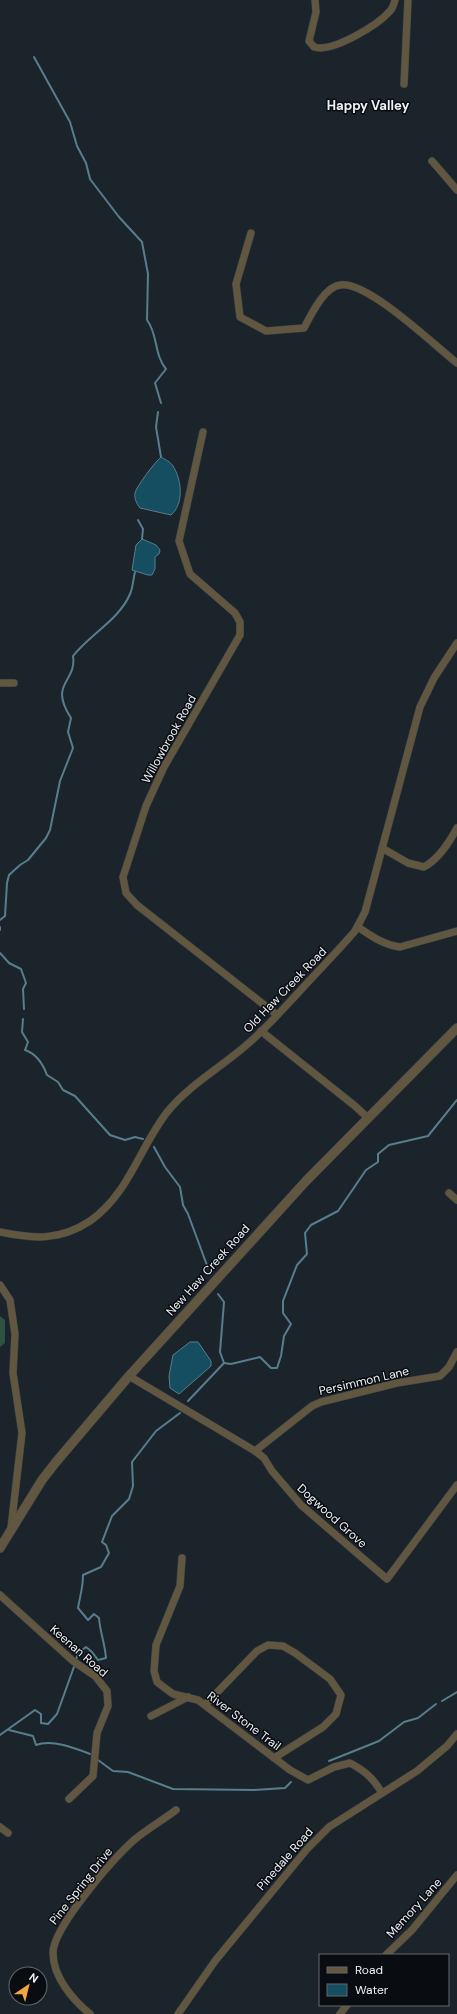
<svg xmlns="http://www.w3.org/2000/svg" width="457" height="2014" font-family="'DM Sans',sans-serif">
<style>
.green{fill:#2d523f}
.water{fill:#154d61;stroke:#567e8e}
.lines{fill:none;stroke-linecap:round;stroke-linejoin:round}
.stream{stroke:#567e8e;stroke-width:2}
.minor-casing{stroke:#394148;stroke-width:8}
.tertiary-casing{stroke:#394148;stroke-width:10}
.minor{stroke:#615640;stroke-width:7}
.tertiary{stroke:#615640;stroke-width:9}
.labels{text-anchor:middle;stroke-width:3;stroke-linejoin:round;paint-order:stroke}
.street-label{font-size:12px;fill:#edf2f7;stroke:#090c10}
.neighbourhood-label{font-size:13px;font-weight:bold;fill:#edf2f7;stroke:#090c10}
</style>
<rect width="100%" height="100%" fill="#1c242b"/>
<polygon class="green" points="0,1316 5,1320 5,1343 0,1347"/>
<g class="water">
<path d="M161,457C164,459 171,462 173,466C182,480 184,504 171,515L140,508C137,504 134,499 135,493C136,487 155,462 161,457Z"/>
<polygon points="142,539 156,545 160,550 159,554 155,557 155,569 152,575 148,575 132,570 136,545"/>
<polygon points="190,1342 198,1342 211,1361 211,1366 179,1394 170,1388 169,1376 173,1355"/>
</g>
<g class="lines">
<g class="stream">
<path d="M34,57L70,122L77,146L86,163L90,179L119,217L142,242L148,274L147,320C158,334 154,355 166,369L155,383L161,403"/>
<polyline points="158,412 156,427 161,457"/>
<polyline points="138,520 143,529 142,539"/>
<path d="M0,920L5,916L7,883L9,875L20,865L28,860L46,838L50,830L60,781L73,748L68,732L71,718C48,682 77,683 73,656C90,634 119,620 130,594C133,588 133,579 135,572"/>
<polyline points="0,927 0,930"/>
<polyline points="0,953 9,963 21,969 26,983 23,989 24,1009"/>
<path d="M23,1019L22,1032L28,1042L25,1050C37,1054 43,1064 47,1075L58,1082L63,1090L75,1096L110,1135L125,1140L135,1137L143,1139"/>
<polyline points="154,1147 165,1167 180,1187 183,1205 188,1214 208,1268"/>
<polyline points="218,1294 224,1302 220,1352 224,1363"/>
<polyline points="224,1363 231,1364 260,1357 271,1368 277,1368 281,1356 284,1336 291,1324 283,1313 283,1301 297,1265 307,1254 305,1233 311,1225 338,1211 366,1170 378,1162 378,1154 389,1145 428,1136 457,1100"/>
<polyline points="188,1401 224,1363"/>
<path d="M76,1660L78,1653L86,1647L92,1652L98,1660L106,1658C105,1644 100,1632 99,1618L94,1614L88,1620L78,1608C80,1596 83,1588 83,1575L101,1567L109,1553L106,1545L102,1542L112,1516L129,1499L133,1486L132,1462L156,1431L180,1413"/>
<polyline points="442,1701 457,1692"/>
<path d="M9,1730L33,1736L36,1745C52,1739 75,1748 90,1754"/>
<polyline points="0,1735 35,1710 41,1714 41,1723 48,1724 57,1714 75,1664"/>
<polyline points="98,1760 113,1771 128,1772 173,1789 254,1790 285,1788 291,1782"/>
<polyline points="329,1761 379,1741 404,1722 418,1718 436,1704"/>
</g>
<defs>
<g id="minor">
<path d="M315,0L316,12L309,41L314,47C332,53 378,25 390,11C393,8 394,4 395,0"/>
<polyline points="404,84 408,0"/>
<polyline points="432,161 457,190"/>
<path d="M251,233L236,284L240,317L266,331L304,328C311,315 324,287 340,285C367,280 435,346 457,363"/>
<polyline points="203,432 179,541 190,574 235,613 240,622 240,635 164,767 146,806 123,877 126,893 137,905 277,1015"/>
<polyline points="0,683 14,683"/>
<path d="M382,848L408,863L424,867C439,859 449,843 457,828"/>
<path d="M358,927C371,936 384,945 400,947L457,931"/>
<polyline points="261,1031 355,1106 368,1118"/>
<polyline points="449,1193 457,1200"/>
<path d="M0,1232C33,1239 60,1241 90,1221C129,1194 140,1146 168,1111C191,1083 225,1065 251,1041C268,1026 283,1009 298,993C317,972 337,952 355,931L365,912L420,707L434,678L457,643"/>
<polyline points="0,1285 10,1300 15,1334 13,1373 22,1433 11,1528"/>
<polyline points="129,1376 255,1451 264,1458 272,1471 301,1505 387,1579 457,1485"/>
<polyline points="255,1451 312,1406 321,1402 397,1383 440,1376 449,1367 457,1352"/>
<path d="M182,1558L180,1586L156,1645L154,1671L157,1682L173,1694L198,1700L290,1770L308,1780L334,1767L350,1763C365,1771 373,1778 382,1793"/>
<polyline points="0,1595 73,1661 95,1676 107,1691 108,1706 97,1733 93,1776 69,1799"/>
<polyline points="205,1705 257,1651 268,1645 283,1646 295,1653 330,1679 341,1695 336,1714 323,1727 274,1758"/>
<polyline points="151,1716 188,1697"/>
<polyline points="0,1827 8,1833"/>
<polyline points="386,1955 412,1930 457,1875"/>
<path d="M90,2014C73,2000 53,1977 53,1953C53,1927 114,1858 134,1840C147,1829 163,1820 176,1810"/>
<polyline points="178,2014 215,1961 307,1849 329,1827 417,1771 447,1746 457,1734"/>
<polyline points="340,2014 347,2005"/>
</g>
<polyline id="tertiary" points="0,1548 42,1480 56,1462 129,1376 306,1181 457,1028"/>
</defs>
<use href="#minor" class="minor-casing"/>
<use href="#tertiary" class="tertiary-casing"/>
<use href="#minor" class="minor"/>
<use href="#tertiary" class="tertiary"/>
</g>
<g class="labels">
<g class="street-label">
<text transform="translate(169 739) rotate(-61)" y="4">Willowbrook Road</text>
<text transform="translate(285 990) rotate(-46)" y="4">Old Haw Creek Road</text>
<text transform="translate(208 1270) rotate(-48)" y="4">New Haw Creek Road</text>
<text transform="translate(364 1381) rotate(-13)" y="4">Persimmon Lane</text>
<text transform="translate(332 1516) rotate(42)" y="4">Dogwood Grove</text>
<text transform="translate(79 1651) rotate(41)" y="4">Keenan Road</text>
<text transform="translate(244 1721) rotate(37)" y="4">River Stone Trail</text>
<text transform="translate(285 1859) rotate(-49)" y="4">Pinedale Road</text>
<text transform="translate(81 1886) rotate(-52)" y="4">Pine Spring Drive</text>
<text transform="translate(414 1908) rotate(-48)" y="4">Memory Lane</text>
</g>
<g class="neighbourhood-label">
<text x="368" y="110">Happy Valley</text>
</g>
</g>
<rect x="319" y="1954" width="130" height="52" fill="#090c10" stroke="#64686c"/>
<rect x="327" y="1967" width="20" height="6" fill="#615640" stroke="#64686c"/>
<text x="355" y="1974" font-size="12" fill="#edf2f7">Road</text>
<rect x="327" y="1984" width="20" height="12" fill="#154d61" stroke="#64686c"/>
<text x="355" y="1994" font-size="12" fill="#edf2f7">Water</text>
<g transform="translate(28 1986) rotate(35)"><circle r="19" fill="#090c10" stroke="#64686c"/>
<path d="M0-3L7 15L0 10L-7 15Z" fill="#f2a541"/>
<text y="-6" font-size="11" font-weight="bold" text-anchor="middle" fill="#edf2f7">N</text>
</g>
</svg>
